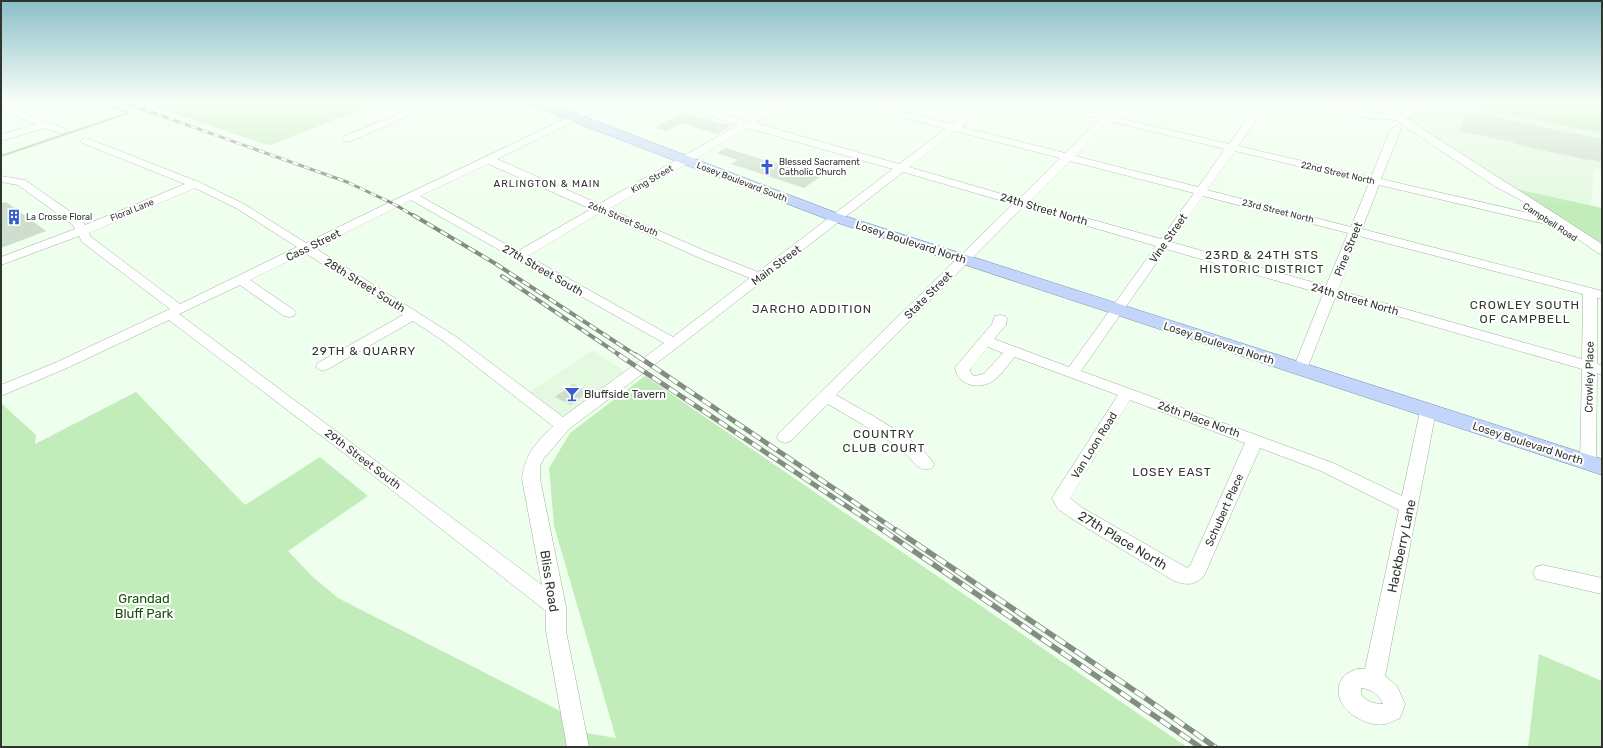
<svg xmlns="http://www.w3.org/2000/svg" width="1603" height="748" font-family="Rubik,sans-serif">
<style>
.built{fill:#e3f9e0}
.green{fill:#c2edbb}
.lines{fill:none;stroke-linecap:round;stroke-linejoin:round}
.stream{stroke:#a1ce9a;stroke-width:2}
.building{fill:#cedecc}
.minor-casing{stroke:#a2b09f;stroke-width:1}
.major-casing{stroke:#778bb2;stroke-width:1}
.minor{fill:#fff;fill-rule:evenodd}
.major{fill:#c4d5fb;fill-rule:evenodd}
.rail-far3-casing{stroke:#838d82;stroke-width:3}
.rail-far2-casing{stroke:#838d82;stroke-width:4}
.rail-far1-casing{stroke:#838d82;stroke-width:5}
.rail-casing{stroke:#838d82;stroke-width:5.5}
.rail-far3{stroke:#fff;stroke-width:2;stroke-dasharray:6;stroke-linecap:butt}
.rail-far2{stroke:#fff;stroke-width:2.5;stroke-dasharray:8;stroke-linecap:butt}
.rail-far1{stroke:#fff;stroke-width:3.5;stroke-dasharray:10;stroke-linecap:butt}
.rail{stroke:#fff;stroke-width:4;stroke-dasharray:12;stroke-linecap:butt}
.labels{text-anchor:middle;stroke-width:4;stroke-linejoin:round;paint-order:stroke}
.far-poi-label{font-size:9px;fill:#30362f;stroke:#fff;text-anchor:start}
.far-street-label{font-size:9px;fill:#30362f;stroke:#fff}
.far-neighbourhood-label{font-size:10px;letter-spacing:1px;fill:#30362f;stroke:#fff}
.street-label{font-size:11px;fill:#30362f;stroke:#fff}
.poi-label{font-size:11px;fill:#30362f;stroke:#fff;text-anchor:start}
.neighbourhood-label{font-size:12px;letter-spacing:1px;fill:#30362f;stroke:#fff}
.near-street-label{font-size:13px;fill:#30362f;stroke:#fff}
.near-park-label{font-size:13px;fill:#13500a;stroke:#fff}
</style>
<rect width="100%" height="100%" fill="#efffed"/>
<g class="built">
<polygon points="1379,102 1602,102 1602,170 1594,169 1591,206 1512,188"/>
<polygon points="593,350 624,371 568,413 561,416 528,393"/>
</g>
<g class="green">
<polygon points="141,102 380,102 271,145 264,144"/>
<polygon points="1461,102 1602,102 1602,134 1483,110"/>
<polygon points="1512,188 1602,208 1602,246"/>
<polygon points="645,376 1187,747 1,747 1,403 36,435 35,444 136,392 245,505 320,457 368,496 288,551 312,576 338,598 572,717 575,731 616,738 554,526 549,468 570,433"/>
<polygon points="1539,654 1602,681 1602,747 1528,747"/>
</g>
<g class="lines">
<polyline class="stream" points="1,156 128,113 100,102"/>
</g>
<g class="building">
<polygon points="1466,111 1602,139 1602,162 1587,159 1587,160 1514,144 1515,143 1460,131"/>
<polygon points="683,112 730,126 717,134 682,123 667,131 655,128"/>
<polygon points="726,148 764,160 766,159 820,177 804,188 731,164 738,160 717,153"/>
<polygon points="6,202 46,231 1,248 1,203"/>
<polygon points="573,384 589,391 571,405 555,397"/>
</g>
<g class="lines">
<defs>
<g id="minor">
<polygon points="426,102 439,102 351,141 343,141 342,139 343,137"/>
<path d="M601,102H614L497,159L599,204L738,125L666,102H682L746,121L777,102H789L755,123L899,164L946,129L850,102H867L952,124L980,102H991L961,127L1065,153L1100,119L1036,104L1035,102H1053L1105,115L1117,102H1127L1114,117L1229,144L1259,102H1268L1238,146L1371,177L1391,129L1396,126L1401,129L1381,179L1546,217L1519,199L1496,187L1395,120L1359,117L1304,104L1303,102C1331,102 1358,112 1386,114L1370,102H1381L1399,114L1406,112L1409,102H1419L1413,116L1406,118C1471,161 1537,201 1602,244V254L1598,253L1562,228L1379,185L1362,229L1602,291V299L1597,298V364L1602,365V375L1597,373L1596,462L1594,466L1588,468L1582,466L1580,462L1582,369L1335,298L1307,369L1305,372L1300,374L1295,372L1293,369L1323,294L1166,249L1081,371L1333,463L1402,496L1420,411L1422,407L1428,406L1434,407L1436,411L1385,676L1397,686L1405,704L1400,718C1395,720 1390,723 1385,724C1374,727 1356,719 1348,711C1336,700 1334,680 1350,672C1355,669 1359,668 1365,669L1399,510L1321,471L1260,448L1204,576C1193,586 1187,585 1174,581L1069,517L1058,509L1052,498L1118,395L1015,357C1008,364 1001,376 993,381C979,390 958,386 955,368L957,365L992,324L995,316L1000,315L1005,316L1007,319L1006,325L994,339L1069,367L1156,246L1023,207L836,395C863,411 920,439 934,464L932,468C921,472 916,465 909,457C890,438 852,419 828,404L791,441L785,443L779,441L777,437L779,433L1013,204L903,172L679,346L569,429L544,458L540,466V479L566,607V631L589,747H567L546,631V611L365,469L169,320L67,368L1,396V385L57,362L170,309L82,242L79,236L1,265V257L75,229L73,225L18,185L1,182V176L25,180L82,220L85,225L185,184L82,143L81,141L82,139L86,138L199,182L244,204L306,243L390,202ZM1109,121L1225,149L1198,187L1075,156ZM748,128L893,169L758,272L710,253L609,209ZM955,131L1060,158L1019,199L909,167ZM1235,151L1369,183L1351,227L1207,190ZM1070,161L1194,193L1161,239L1029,202ZM488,164L591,209L518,251L420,196ZM195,188L236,208L297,247L180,304L91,237L89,233ZM1203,196L1348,233L1326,286L1171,242ZM411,200L664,343L563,417L455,336L315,248ZM600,213L702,259L750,278L673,337L528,256ZM1359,236L1583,294L1582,359L1338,290ZM305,253L403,315L318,363L316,366L318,369L323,371L328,369L413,321L445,342L553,426C536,443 525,454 522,479L542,585L179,314L240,285L284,316L289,317L294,316L296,313L294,310L250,280ZM988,347L1003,353L984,374L974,376L971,373L970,369ZM1130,400L1245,443L1190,566L1187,568L1081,507L1070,498ZM1361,688C1371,689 1379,694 1383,704C1373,704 1359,700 1361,688Z"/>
<polygon points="1,104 66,129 67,131 62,134 45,128 1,141 1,135 36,124 1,110"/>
<polygon points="1543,565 1602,578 1602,594 1536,579 1533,573 1536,567"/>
</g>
<polygon id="major" points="528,102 546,102 842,215 1602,459 1602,475 832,221 530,105"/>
</defs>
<use href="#minor" class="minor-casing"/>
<use href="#major" class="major-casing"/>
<use href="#minor" class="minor"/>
<use href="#major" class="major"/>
<defs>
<polyline id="rail-far3" points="123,102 347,182 394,204 414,216"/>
<g id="rail-far2">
<polyline points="413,215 496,264 637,356"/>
<polyline points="502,276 621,356"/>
</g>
<g id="rail-far1">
<polyline points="619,355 884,531"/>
<polyline points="636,355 897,531"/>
</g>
<g id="rail">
<polyline points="883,530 1200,747"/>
<polyline points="896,530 1141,695 1215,747"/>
</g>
</defs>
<use href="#rail-far3" class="rail-far3-casing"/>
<use href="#rail-far2" class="rail-far2-casing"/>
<use href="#rail-far1" class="rail-far1-casing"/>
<use href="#rail" class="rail-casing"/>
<use href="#rail-far3" class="rail-far3"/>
<use href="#rail-far2" class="rail-far2"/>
<use href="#rail-far1" class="rail-far1"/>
<use href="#rail" class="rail"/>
</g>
<linearGradient id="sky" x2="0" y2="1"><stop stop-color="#8bbec9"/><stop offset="0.49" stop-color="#f8fff7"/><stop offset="1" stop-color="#f8fff7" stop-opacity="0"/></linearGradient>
<rect width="1603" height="207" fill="url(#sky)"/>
<defs>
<symbol id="church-bare" viewBox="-9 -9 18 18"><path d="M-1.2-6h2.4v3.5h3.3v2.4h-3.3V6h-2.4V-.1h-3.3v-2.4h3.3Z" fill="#375dce" stroke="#fff" stroke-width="2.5" paint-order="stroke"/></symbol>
<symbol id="building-bare" viewBox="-9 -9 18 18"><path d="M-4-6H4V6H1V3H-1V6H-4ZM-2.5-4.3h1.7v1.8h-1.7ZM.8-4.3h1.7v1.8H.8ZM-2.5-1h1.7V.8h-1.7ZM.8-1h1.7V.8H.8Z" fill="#375dce" stroke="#fff" stroke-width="2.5" paint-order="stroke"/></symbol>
<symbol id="bar-bare" viewBox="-9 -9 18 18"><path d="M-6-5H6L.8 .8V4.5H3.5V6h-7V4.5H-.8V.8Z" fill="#375dce" stroke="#fff" stroke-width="2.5" paint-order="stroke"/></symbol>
</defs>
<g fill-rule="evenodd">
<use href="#church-bare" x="756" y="156" width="22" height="22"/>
<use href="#building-bare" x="3" y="206" width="22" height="22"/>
<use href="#bar-bare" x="561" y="383" width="22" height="22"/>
</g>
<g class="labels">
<g class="far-poi-label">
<text x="779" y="165">Blessed Sacrament<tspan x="779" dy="10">Catholic Church</tspan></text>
<text x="26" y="220">La Crosse Floral</text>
</g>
<g class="far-street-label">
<text transform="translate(1338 173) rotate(13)" y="3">22nd Street North</text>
<text transform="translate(652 179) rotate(-30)" y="3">King Street</text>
<text transform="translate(742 182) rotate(21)" y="3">Losey Boulevard South</text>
<text transform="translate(132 210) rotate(-22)" y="3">Floral Lane</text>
<text transform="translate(1278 211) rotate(14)" y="3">23rd Street North</text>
<text transform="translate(623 219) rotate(23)" y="3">26th Street South</text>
<text transform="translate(1550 222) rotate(33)" y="3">Campbell Road</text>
</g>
<g class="far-neighbourhood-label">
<text x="547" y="187">ARLINGTON &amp; MAIN</text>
</g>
<g class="street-label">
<text transform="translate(1044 209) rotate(16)" y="4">24th Street North</text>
<text transform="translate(1168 238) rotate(-55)" y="4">Vine Street</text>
<text transform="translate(911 242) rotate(18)" y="4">Losey Boulevard North</text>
<text transform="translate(313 245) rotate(-26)" y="4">Cass Street</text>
<text transform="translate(1348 249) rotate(-68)" y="4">Pine Street</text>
<text transform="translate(776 265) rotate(-37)" y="4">Main Street</text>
<text transform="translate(543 270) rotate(30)" y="4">27th Street South</text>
<text transform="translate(365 285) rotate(32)" y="4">28th Street South</text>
<text transform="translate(928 295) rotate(-45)" y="4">State Street</text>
<text transform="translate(1355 299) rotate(16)" y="4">24th Street North</text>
<text transform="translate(1219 343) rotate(18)" y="4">Losey Boulevard North</text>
<text transform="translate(1589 377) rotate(-89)" y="4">Crowley Place</text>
<text transform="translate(1199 419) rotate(20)" y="4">26th Place North</text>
<text transform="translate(1528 443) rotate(18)" y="4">Losey Boulevard North</text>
<text transform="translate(1094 445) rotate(-58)" y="4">Van Loon Road</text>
<text transform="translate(363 459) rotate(37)" y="4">29th Street South</text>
<text transform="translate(1224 510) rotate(-66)" y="4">Schubert Place</text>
</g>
<g class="poi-label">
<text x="584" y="398">Bluffside Tavern</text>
</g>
<g class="neighbourhood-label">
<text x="1262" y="259">23RD &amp; 24TH STS<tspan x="1262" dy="14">HISTORIC DISTRICT</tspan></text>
<text x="1525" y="309">CROWLEY SOUTH<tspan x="1525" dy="14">OF CAMPBELL</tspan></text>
<text x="812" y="313">JARCHO ADDITION</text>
<text x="364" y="355">29TH &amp; QUARRY</text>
<text x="884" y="438">COUNTRY<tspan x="884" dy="14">CLUB COURT</tspan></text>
<text x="1172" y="476">LOSEY EAST</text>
</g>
<g class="near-street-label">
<text transform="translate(1123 540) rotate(31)" y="5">27th Place North</text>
<text transform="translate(1401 546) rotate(-78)" y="5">Hackberry Lane</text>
<text transform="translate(550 581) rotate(81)" y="5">Bliss Road</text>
</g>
<g class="near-park-label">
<text x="144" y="603">Grandad<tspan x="144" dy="15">Bluff Park</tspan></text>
</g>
</g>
<rect width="1603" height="748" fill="none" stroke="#30362f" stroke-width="4"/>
</svg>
